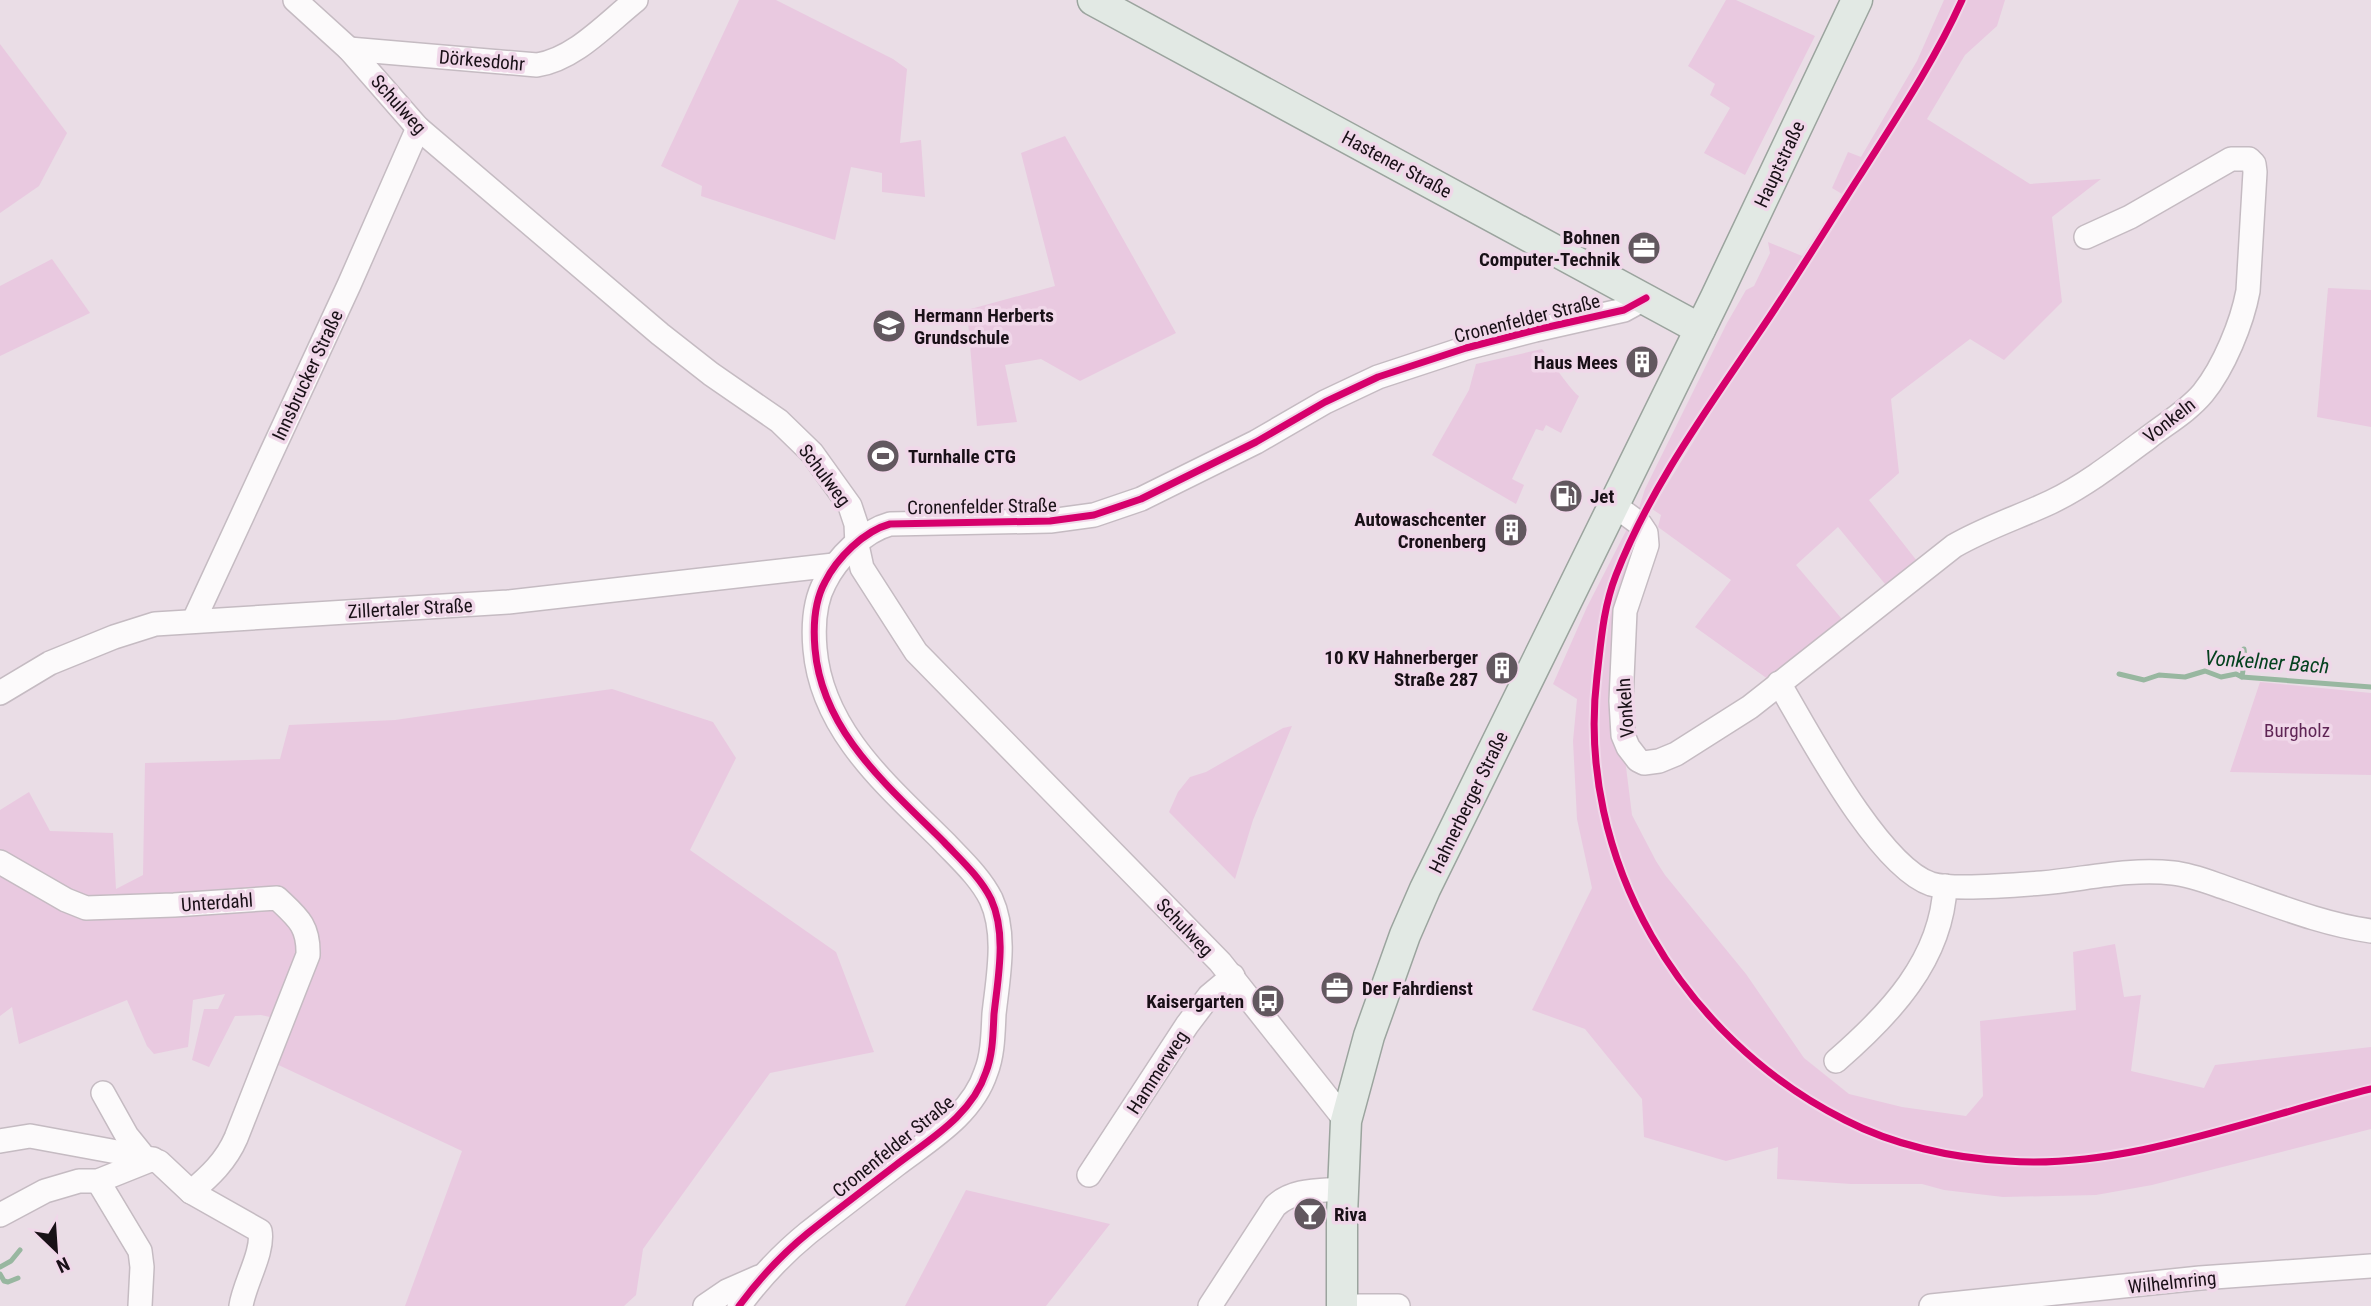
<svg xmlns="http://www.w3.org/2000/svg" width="2371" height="1306" font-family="'Roboto Condensed',sans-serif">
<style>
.green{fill:#e9c9e0}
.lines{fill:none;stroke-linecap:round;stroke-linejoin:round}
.stream{stroke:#98b7a0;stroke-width:5}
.minor-casing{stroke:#c5bbc2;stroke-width:26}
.major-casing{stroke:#9ba49e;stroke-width:33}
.minor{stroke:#fcfafb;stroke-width:23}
.major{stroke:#e2e9e4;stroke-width:30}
.cycleway-casing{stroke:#f0d7e9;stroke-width:11}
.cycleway{stroke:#d6006c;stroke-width:7}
.labels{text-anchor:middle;stroke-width:7;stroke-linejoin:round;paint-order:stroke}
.street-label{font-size:19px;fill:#191017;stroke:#f0d7e9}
.poi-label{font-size:19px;font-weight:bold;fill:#191017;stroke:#f0d7e9;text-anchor:end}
.park-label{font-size:19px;fill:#5f2555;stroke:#f0d7e9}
.water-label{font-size:21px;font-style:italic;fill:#05421f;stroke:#f0d7e9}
</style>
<rect width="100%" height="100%" fill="#eadde6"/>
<g class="green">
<polygon points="739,0 776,0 893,59 907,69 900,143 921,140 925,197 882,192 882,173 851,167 835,240 701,196 702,186 661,166"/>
<polygon points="1726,0 1736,0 1815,36 1745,175 1704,153 1730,108 1710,95 1715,84 1688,66"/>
<polygon points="1944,0 2005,0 1997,26 1965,55 1927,119 2030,184 2101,179 2052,217 2062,302 2004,360 1970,339 1891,399 1899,473 1869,500 1921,566 1890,590 1838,527 1796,565 1847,625 1772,682 1695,627 1731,580 1658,527 1661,515 1652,509 1722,395 1715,390 1661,474 1643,509 1639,508 1645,489 1727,323 1746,290 1754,286 1770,253 1768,242 1802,256 1842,194 1832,188 1848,152 1861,157 1917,61"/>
<polygon points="0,44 67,133 39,186 0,213"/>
<polygon points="1065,136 1176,333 1080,381 1041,359 1005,365 1017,422 977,426 967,310 1055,286 1021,153"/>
<polygon points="52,259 90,313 0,356 0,286"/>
<polygon points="2328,288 2371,290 2371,427 2317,417"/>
<path d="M1542,349C1549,358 1572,392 1579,396L1561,433L1546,425L1543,431L1536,429L1512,479L1524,485L1516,504L1432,455L1469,390L1476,364Z"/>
<path d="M1629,525L1633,528C1626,544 1616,560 1610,577C1590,639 1588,709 1594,775L1602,774C1594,719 1597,644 1614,591C1621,572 1630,555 1639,537L1624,751L1632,815L1656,861L1665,875L1746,974L1804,1058L1849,1094L1902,1107L1966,1116L1983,1096L1980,1021L2076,1010L2073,952L2115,944L2124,997L2141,995L2131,1071L2204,1088L2215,1065L2371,1047V1129L2152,1185L2096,1195L2003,1197L1944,1190L1922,1184H1851L1777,1179L1778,1147L1726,1161L1644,1137L1642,1099L1585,1029L1532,1010L1592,888L1577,819L1573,741L1577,699L1553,684L1587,607Z"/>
<polygon points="2260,682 2371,693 2371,775 2230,772"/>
<polygon points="612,689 713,722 736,758 690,850 836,952 874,1052 770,1073 643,1249 636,1295 624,1306 405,1306 462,1151 270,1061 274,1018 261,1015 235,1016 209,1067 192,1060 204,1009 218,1009 225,994 193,1000 188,1047 154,1054 147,1046 127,1000 19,1044 12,1007 0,1016 0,810 29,792 50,831 113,833 116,889 143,875 145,763 280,759 289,725 395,720"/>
<polygon points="1292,726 1253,820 1235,879 1169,812 1178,792 1190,777 1206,772 1283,728"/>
<polygon points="966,1190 1110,1224 1046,1306 905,1306"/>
</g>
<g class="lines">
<g class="stream">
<polyline points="2119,674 2144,680 2159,675 2185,677 2205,671 2221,677 2236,674 2242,677 2371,687"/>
<polyline points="2242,677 2245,657 2244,649"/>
<polyline points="0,1267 11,1261 20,1250"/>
<polyline points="0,1274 4,1281 8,1282 18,1278"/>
</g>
<defs>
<g id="minor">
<polyline points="295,0 349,49 418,128 660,334 711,374 779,421 812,453 850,506 856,524 857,545 862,568 916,652 1220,962 1346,1121"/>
<path d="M349,49L537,65C575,59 606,24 636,0"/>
<path d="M1614,505L1640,524L1646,533L1647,545L1625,611L1621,701L1623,735L1628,747L1638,760L1644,763L1659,761L1676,754L1750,707L1954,546C1985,528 2019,517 2051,502C2086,485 2118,460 2149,437C2167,423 2188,411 2203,393C2224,367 2242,323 2248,291L2255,172L2254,164L2249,159H2231L2130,217L2086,237"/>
<polyline points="194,620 349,285 418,128"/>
<path d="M1779,683C1808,732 1878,866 1931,884C1951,890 2018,885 2042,883C2086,879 2129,868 2173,873C2193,875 2211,883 2229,889C2276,905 2322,924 2371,931"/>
<polyline points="0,693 50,663 114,637 155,624 508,602 834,565"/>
<path d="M0,862L66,900L86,908L174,905L277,898C297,917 309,925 308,955L236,1138C226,1161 210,1176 191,1192"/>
<path d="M1836,1061C1889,1015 1942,960 1945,886"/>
<path d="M103,1093L127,1136L144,1157L159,1162L191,1192L260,1231C264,1252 244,1284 241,1306"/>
<polyline points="0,1141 30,1136 144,1157"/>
<polyline points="1089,1175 1187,1025 1209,996 1233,976"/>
<polyline points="98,1181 140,1251 142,1267 140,1306"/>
<polyline points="0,1215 45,1191 79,1181 98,1181 153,1159"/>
<polyline points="705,1306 727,1291 759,1277"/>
<path d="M739,1306C759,1279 781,1255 808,1233C837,1210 866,1188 896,1165C930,1139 972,1115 986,1072C993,1054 993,1033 994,1014C998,977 1007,934 991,899C980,877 961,860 944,842C889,787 822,732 815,649C813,626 814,602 825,582C837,558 864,531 890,524L1050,521L1094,515L1141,499L1256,442L1325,402L1378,377L1466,348L1535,330L1624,310L1646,298"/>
<path d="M1210,1306L1275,1206C1293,1189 1319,1191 1343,1189"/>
<polyline points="1342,1306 1398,1306"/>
<polyline points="1931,1306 2200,1278 2371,1266"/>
</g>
<g id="major">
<polyline points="1093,0 1700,329"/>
<polyline points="1342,1306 1342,1215 1346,1121 1369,1036 1405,935 1425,889 1716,297 1857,0"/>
</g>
</defs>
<use href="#minor" class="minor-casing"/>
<use href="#major" class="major-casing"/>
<use href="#minor" class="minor"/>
<use href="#major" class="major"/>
<defs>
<g id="cycleway">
<path d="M1962,0C1934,62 1895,120 1859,177C1825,230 1793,283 1758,334C1706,411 1650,488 1616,575C1603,608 1601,642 1597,676C1575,859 1682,1038 1845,1120C1893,1145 1952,1158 2007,1161C2124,1170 2257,1117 2371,1089"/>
<path d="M739,1306C759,1279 781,1255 808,1233C837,1210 866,1188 896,1165C930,1139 972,1115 986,1072C993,1054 993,1033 994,1014C998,977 1007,934 991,899C980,877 961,860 944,842C889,787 822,732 815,649C813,626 814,602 825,582C837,558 864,531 890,524L1050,521L1094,515L1141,499L1256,442L1325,402L1378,377L1466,348L1535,330L1624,310L1646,298"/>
</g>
</defs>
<use href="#cycleway" class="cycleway-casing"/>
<use href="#cycleway" class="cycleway"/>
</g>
<defs>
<symbol id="office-disc" viewBox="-11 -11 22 22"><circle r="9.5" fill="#62585f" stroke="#f0d7e9"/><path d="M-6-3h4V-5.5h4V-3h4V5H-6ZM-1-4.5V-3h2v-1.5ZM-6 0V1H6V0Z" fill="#fff"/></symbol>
<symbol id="school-disc" viewBox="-11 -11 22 22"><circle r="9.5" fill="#62585f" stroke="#f0d7e9"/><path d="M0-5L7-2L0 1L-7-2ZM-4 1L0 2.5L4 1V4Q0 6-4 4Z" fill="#fff"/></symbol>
<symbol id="building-disc" viewBox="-11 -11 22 22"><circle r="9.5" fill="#62585f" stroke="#f0d7e9"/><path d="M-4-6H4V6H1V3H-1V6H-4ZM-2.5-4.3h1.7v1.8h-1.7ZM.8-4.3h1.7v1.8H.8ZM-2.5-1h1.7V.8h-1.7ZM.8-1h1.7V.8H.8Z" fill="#fff"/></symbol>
<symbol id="stadium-disc" viewBox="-11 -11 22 22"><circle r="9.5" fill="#62585f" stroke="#f0d7e9"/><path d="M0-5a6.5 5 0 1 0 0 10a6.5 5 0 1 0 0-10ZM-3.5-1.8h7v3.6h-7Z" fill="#fff"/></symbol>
<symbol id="fuel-disc" viewBox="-11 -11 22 22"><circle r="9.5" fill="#62585f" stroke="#f0d7e9"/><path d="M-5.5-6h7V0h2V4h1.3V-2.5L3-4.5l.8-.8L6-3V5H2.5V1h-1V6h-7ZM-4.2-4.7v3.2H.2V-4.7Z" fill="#fff"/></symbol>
<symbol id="bus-disc" viewBox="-11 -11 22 22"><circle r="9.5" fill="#62585f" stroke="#f0d7e9"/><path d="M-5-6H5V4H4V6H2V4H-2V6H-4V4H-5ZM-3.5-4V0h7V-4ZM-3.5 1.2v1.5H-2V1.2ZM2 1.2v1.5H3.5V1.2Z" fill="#fff"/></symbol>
<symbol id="bar-disc" viewBox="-11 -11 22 22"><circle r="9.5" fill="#62585f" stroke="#f0d7e9"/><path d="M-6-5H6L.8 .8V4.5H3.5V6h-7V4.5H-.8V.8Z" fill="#fff"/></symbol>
</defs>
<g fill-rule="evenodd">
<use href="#office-disc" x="1625" y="229" width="38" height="38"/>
<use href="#school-disc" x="870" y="307" width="38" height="38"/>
<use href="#building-disc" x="1623" y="343" width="38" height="38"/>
<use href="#stadium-disc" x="864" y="437" width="38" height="38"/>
<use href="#fuel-disc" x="1547" y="477" width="38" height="38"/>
<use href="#building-disc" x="1492" y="511" width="38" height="38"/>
<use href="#building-disc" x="1483" y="649" width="38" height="38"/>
<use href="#office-disc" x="1318" y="969" width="38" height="38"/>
<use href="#bus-disc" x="1249" y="982" width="38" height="38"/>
<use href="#bar-disc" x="1291" y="1195" width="38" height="38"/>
</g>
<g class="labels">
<g class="street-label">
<text transform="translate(482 60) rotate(5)" y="7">Dörkesdohr</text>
<text transform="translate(399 104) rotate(48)" y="7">Schulweg</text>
<text transform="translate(1397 164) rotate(28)" y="7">Hastener Straße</text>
<text transform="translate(1779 164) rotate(-65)" y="7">Hauptstraße</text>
<text transform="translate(1527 318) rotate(-14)" y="7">Cronenfelder Straße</text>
<text transform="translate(307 375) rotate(-65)" y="7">Innsbrucker Straße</text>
<text transform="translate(2169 420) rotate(-38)" y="7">Vonkeln</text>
<text transform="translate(825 475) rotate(53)" y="7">Schulweg</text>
<text transform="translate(982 506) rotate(-1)" y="7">Cronenfelder Straße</text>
<text transform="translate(410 608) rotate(-3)" y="7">Zillertaler Straße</text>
<text transform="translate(1625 708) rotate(-94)" y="7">Vonkeln</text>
<text transform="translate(1468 802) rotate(-64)" y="7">Hahnerberger Straße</text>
<text transform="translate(217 902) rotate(-4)" y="7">Unterdahl</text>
<text transform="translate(1185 927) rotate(46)" y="7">Schulweg</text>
<text transform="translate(1157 1072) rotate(-57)" y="7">Hammerweg</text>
<text transform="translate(893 1146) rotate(-39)" y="7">Cronenfelder Straße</text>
<text transform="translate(2172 1282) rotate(-6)" y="7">Wilhelmring</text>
</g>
<g class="poi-label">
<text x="1620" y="244">Bohnen<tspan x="1620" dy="22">Computer-Technik</tspan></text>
<text x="914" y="322" text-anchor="start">Hermann Herberts<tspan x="914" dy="22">Grundschule</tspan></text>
<text x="1618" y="369">Haus Mees</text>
<text x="908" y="463" text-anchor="start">Turnhalle CTG</text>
<text x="1590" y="503" text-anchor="start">Jet</text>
<text x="1486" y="526">Autowaschcenter<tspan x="1486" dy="22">Cronenberg</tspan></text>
<text x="1478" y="664">10 KV Hahnerberger<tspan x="1478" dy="22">Straße 287</tspan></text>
<text x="1362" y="995" text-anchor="start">Der Fahrdienst</text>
<text x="1244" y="1008">Kaisergarten</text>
<text x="1334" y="1221" text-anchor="start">Riva</text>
</g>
<g class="park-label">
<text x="2297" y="737">Burgholz</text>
</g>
<g class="water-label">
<text transform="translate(2267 662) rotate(4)" y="7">Vonkelner Bach</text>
</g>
</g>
<g transform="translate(56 1250) rotate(155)" stroke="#f0d7e9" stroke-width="5" paint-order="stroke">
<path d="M0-5L12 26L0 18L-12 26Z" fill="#191017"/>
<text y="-10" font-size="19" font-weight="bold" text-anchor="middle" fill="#191017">N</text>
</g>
</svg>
